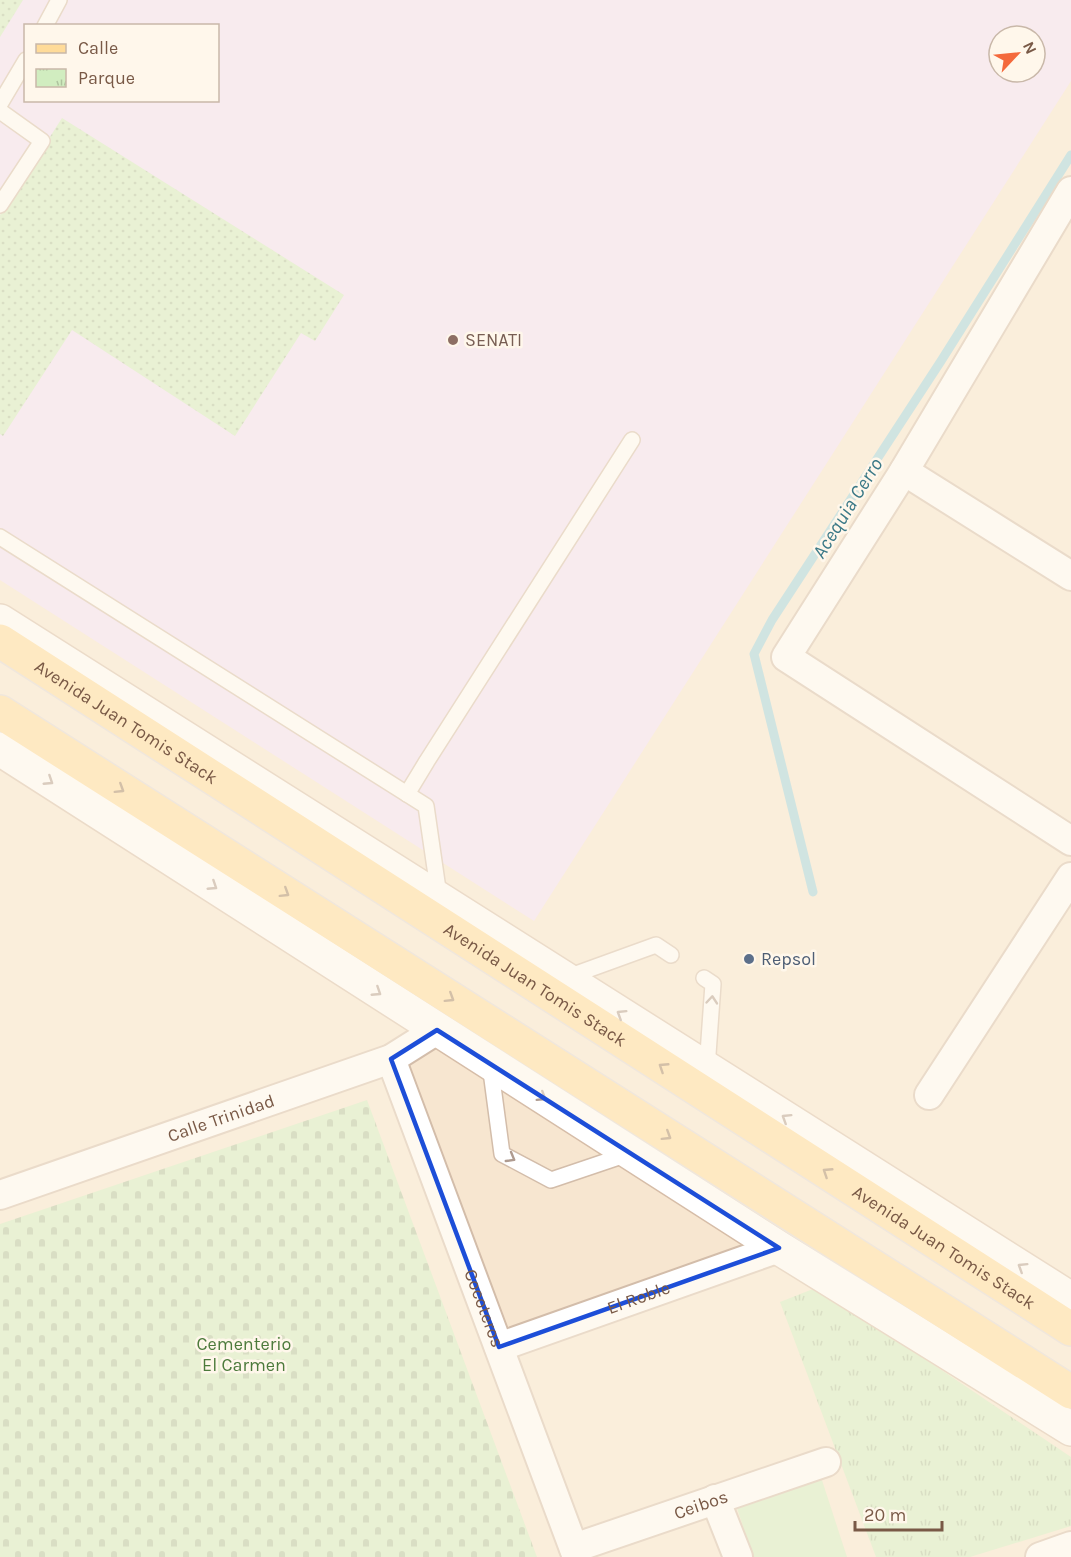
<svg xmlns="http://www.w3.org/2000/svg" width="1071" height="1557" font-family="Karla,sans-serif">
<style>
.residential{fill:#f7e6d0;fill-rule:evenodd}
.education{fill:#f1dffb;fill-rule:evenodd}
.grass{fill:url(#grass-dots)}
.cemetery{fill:url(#cemetery-stones)}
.park{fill:url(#park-tufts)}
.pitch{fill:#d1edc0}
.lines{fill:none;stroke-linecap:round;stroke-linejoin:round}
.stream{stroke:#9ad1dd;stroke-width:9}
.lane-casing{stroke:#d3bdaa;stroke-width:18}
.street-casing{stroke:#d3bdaa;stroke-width:32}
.secondary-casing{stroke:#d6bda8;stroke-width:36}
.primary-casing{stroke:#dfd7d3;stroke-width:36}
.lane{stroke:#fff;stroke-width:15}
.street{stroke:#fff;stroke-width:28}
.secondary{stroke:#fff;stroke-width:33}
.primary{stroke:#ffdb99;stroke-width:33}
.oneway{stroke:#af9b90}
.oneway2{stroke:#a1805f}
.marked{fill:none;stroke:#1d4ed8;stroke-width:4.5;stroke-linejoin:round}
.education-dot{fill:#8d6e63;stroke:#fff7eb;stroke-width:2}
.service-dot{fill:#5c6f8a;stroke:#fff7eb;stroke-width:2}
.labels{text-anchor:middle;stroke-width:5;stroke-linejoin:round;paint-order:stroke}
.education-label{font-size:18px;fill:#785e54;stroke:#fff7eb;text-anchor:start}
.street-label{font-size:18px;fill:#795946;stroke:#fff7eb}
.service-label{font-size:18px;fill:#4e5e75;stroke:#fff7eb;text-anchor:start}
.park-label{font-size:18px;fill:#4c7a3b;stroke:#fff7eb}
.water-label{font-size:20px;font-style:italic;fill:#3b7987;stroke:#fff7eb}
</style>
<defs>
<pattern id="grass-dots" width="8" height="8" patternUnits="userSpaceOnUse" patternTransform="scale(1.5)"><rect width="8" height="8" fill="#d1edc0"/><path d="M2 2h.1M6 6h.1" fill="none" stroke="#aec39e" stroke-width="1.8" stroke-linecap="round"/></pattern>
<pattern id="cemetery-stones" width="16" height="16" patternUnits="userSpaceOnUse" patternTransform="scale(1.5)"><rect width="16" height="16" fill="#d1edc0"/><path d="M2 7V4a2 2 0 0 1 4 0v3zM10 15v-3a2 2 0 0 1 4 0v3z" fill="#aec39e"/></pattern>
<pattern id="park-tufts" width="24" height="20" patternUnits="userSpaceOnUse" patternTransform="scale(1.5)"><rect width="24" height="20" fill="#d1edc0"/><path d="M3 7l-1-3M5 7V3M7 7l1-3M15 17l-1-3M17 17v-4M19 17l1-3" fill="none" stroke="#aec39e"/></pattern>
</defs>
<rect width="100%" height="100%" fill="#fef4e3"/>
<path class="residential" d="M0,0H1071V1557H0ZM26,26H218V100H26ZM999,36H1035V72H999Z"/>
<path class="education" d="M0,0H1071V81L534,921L0,580ZM26,26H218V100H26ZM999,36H1035V72H999Z"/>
<g class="grass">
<polygon points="0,0 23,0 0,37"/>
<polygon points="62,118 344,295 315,341 301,333 235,436 72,330 3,436 0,434 0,215"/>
</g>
<polygon class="cemetery" points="367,1100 537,1557 0,1557 0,1224"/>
<polygon class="park" points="818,1287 1071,1457 1071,1526 970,1557 876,1557 780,1302"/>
<polygon class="pitch" points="820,1474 847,1557 753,1557 735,1502"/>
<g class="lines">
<polyline class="stream" points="813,892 754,654 772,620 941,361 1071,155"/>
<defs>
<g id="lane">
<polyline points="45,26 59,0"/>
<polyline points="0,104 26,60"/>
<polyline points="0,111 42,141 0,205"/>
<polyline points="0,537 426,806 439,896"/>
<polyline points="407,794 427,761 632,440"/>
<polyline points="565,978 656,945 671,955"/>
<polyline points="704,978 713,984 707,1068"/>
<polyline points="490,1064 502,1154 551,1180 628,1154"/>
</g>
<g id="street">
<polyline points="1071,191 904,471 786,657 1071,841"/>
<polyline points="904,471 1071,576"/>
<path id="s1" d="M391,1059L577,1557"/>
<polyline points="929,1095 1071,877"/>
<path id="s2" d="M0,1195L391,1059L437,1030"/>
<path id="s3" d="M499,1347L779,1248"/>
<polyline points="715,1499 738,1557"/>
<path id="s4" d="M574,1548L826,1462"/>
<polyline points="1040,1557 1071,1546"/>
</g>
<g id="secondary">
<polyline points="0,621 1071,1299"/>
<polyline points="0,749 779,1248 1071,1429"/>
</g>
<g id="primary">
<path id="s5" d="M0,641L1071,1329"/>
<polyline points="0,712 1071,1392"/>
</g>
</defs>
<use href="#lane" class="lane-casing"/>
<use href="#street" class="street-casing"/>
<use href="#secondary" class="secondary-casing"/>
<use href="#primary" class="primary-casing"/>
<use href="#lane" class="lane"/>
<use href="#street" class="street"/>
<use href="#secondary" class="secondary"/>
<use href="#primary" class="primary"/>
</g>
<defs><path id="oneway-chevron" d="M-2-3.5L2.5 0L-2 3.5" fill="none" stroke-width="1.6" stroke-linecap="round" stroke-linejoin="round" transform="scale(1.5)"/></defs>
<g class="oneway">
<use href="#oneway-chevron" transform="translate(49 781) rotate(33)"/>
<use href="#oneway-chevron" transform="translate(213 886) rotate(33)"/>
<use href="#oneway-chevron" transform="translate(377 992) rotate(33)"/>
<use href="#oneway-chevron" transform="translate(712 1000) rotate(-85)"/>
<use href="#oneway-chevron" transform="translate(621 1014) rotate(-148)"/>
<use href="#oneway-chevron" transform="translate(542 1097) rotate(32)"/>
<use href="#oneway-chevron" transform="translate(786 1118) rotate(-148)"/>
<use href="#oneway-chevron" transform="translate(511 1158) rotate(30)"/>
<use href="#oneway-chevron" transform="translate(1022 1267) rotate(-148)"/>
</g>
<g class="oneway2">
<use href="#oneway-chevron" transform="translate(120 789) rotate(32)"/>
<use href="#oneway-chevron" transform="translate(285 893) rotate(32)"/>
<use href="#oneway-chevron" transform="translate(450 998) rotate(32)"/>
<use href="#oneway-chevron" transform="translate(663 1067) rotate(-147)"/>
<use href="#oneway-chevron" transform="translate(667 1136) rotate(32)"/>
<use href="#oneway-chevron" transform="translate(827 1172) rotate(-147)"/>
</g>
<path d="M0 0H1071V1557H0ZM437,1030L779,1248L499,1347L391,1059Z" fill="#fef4e3" fill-opacity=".55" fill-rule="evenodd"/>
<path class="marked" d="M437,1030L779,1248L499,1347L391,1059Z"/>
<circle class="education-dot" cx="453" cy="340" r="6"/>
<circle class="service-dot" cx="749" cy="959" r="6"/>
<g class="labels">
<g class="education-label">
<text x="465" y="346">SENATI</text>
</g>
<g class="street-label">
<text dy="6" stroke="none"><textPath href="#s5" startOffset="150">Avenida Juan Tomis Stack</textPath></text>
<text dy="6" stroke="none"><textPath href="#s5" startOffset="636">Avenida Juan Tomis Stack</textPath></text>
<text dy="6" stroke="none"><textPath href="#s2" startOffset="234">Calle Trinidad</textPath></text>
<text dy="6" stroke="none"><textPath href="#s5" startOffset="1122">Avenida Juan Tomis Stack</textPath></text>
<text dy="6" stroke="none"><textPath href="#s3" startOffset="148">El Roble</textPath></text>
<text dy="6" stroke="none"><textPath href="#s1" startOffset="266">Cocoteros</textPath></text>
<text dy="6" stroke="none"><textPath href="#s4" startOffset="134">Ceibos</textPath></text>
</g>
<g class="service-label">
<text x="761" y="965">Repsol</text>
</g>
<g class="park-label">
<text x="244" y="1350">Cementerio<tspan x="244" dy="21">El Carmen</tspan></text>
</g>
<g class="water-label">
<text transform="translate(847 508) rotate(-58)" y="7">Acequia Cerro</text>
</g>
</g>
<rect x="24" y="24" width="195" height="78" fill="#fff7eb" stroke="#c9b8a9" stroke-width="1.5"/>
<rect x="36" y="44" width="30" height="9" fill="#ffdb99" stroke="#c9b8a9" stroke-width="1.5"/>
<text x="78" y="54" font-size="18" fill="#795946">Calle</text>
<rect x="36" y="69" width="30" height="18" fill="url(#park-tufts)" stroke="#c9b8a9" stroke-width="1.5"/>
<text x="78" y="84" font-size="18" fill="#795946">Parque</text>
<g transform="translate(1017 54) rotate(64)"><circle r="28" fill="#fff7eb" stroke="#c9b8a9" stroke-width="1.5"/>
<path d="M0-4.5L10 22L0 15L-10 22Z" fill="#f4693c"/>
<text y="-9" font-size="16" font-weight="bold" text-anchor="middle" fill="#795946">N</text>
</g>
<path d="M855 1521v9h87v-9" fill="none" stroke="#795946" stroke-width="3"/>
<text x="864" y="1521" font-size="18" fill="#795946" stroke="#fff7eb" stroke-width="4.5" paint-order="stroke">20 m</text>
</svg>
